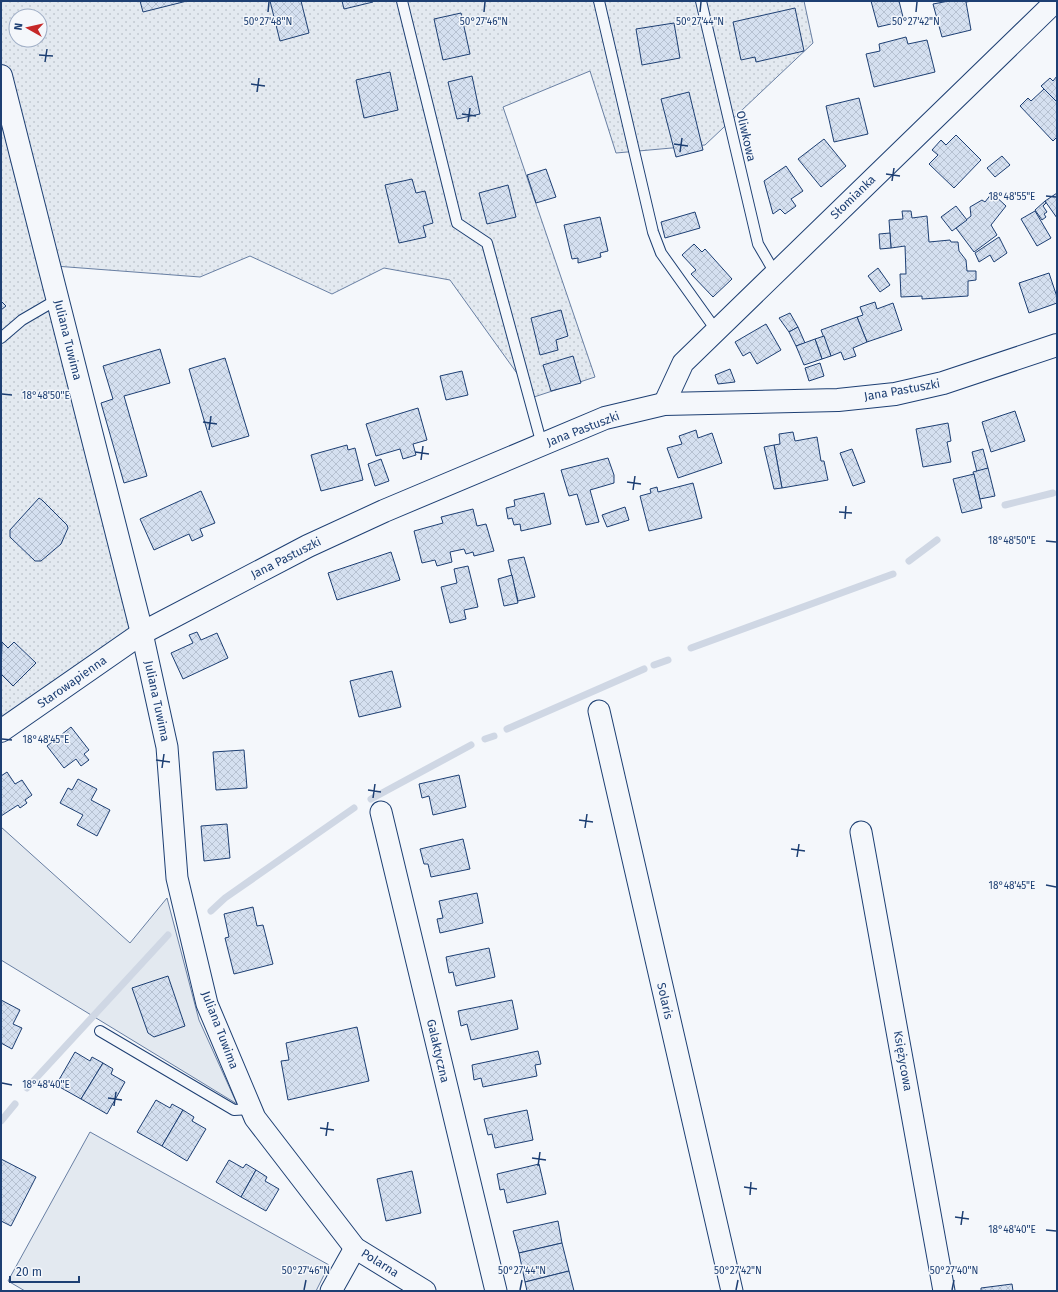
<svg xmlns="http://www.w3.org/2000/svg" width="1058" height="1292" font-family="'Fira Sans',sans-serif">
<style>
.grass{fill:#e3e9f0;stroke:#687fa3}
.park{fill:url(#park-dots);stroke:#687fa3;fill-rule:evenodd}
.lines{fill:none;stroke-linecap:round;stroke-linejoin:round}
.stream{stroke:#cfd7e4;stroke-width:7}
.building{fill:url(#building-cross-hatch);stroke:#1d3f73}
.lane-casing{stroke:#1d3f73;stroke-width:12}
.street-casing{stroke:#1d3f73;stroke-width:23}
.secondary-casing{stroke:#1d3f73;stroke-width:24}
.lane{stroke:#f4f7fb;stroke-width:10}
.street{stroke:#f4f7fb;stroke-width:21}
.secondary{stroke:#f4f7fb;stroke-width:22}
.ticks{fill:none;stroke:#1d3f73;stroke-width:1.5}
.labels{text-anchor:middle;stroke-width:3;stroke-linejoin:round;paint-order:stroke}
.street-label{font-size:12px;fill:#1d3f73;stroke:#f4f7fb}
.ticks-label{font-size:10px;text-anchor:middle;fill:#1d3f73;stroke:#f4f7fb;stroke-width:3;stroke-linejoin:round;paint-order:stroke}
</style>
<defs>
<pattern id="park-dots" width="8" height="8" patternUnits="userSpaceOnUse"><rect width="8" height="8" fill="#e3e9f0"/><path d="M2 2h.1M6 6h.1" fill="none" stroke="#c2c9d1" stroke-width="1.8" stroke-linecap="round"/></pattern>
<pattern id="building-cross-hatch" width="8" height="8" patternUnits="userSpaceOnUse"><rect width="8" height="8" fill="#d5e0f0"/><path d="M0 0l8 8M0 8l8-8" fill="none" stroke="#b6c1d1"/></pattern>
</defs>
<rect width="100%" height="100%" fill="#f4f7fb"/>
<g class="grass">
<polygon points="1,827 130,943 167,898 199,1020 237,1104 1,960"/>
<polygon points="90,1132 329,1265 316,1291 25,1291 8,1281"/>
</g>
<path class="park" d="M1,1H804L813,43L705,145L616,153L590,71L503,107L595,377L534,397L450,280L384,268L332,294L250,256L200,277L55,266L147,630L1,728ZM16,16H40V40H16Z"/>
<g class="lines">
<g class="stream">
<polyline points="1005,505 1053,493"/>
<polyline points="909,561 937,540"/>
<polyline points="691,648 893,574"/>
<polyline points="654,665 668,660"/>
<polyline points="507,729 644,669"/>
<polyline points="485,739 494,736"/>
<polyline points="371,799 471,745"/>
<polyline points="211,911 225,898 354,808"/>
<polyline points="27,1088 168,935"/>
<polyline points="1,1121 15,1104"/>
</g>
</g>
<g class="building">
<polygon points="140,1 187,1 143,12"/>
<polygon points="270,1 301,1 309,33 280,41"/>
<polygon points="342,1 373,1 373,2 344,9"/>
<polygon points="871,1 899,1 904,21 878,27"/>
<polygon points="949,1 972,1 966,2 971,30 942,37 933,4"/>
<polygon points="795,8 804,51 756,62 755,57 741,60 733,22"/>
<polygon points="461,13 470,54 443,60 434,19"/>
<polygon points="674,23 680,58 642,65 636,29"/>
<polygon points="906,37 908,44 927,40 935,72 874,87 866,54 880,51 879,44"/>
<polygon points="390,72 398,110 364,118 356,80"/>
<polygon points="472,76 480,114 457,119 448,82"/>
<polygon points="1057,76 1057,102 1041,86 1050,78 1053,81"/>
<polygon points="1044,89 1057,102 1057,137 1053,141 1020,106 1028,98 1031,101"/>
<polygon points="689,92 703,150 676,157 661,99"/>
<polygon points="859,98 868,134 834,142 826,106"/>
<polygon points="956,135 981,160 954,188 929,164 938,155 932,150 941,140 946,145"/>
<polygon points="824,139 846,166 821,187 798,159"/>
<polygon points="1002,156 1010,165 995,177 987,168"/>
<polygon points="786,166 803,191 791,199 796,206 785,214 780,209 773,214 764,181"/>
<polygon points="546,169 556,197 536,203 527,175"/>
<polygon points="412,179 416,193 425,191 433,223 423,226 426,237 399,243 385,185"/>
<polygon points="508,185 516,217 487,224 479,193"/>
<polygon points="992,193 1006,206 991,225 997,235 974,252 956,228 971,216 970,207 982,200 985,202"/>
<polygon points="1057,193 1057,218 1045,201"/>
<polygon points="1045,201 1046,203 1043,206 1047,212 1044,214 1046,217 1042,220 1035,210"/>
<polygon points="956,206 967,220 952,231 941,217"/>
<polygon points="902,211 911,211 912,218 927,216 929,242 950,240 951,242 958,242 959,251 966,260 967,271 976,271 976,280 968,281 968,296 922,299 922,296 901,297 900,274 906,274 905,246 891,248 889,220 903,219"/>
<polygon points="1035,211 1051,238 1037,246 1021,219"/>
<polygon points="695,212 700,228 665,238 661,222"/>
<polygon points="600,217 608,251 600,253 601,257 578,263 578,258 572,259 564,225"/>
<polygon points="890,233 891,248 880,249 879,234"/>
<polygon points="999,237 1007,253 994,262 990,255 979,262 975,253"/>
<polygon points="694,244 702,252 705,249 732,279 713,297 691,274 696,270 682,255"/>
<polygon points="878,268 890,285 880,292 868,276"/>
<polygon points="1049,273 1057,297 1057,303 1029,313 1019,283"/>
<polygon points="1,301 6,306 1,310"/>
<polygon points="875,302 877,309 893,303 902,330 867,342 857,317 863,315 860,307"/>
<polygon points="561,310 568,336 556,340 558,350 540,355 531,318"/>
<polygon points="790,313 798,327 789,332 779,318"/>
<polygon points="857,317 867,342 853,348 856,356 844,360 841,352 831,356 821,330"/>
<polygon points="766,324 781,350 757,364 750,352 743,356 735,342"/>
<polygon points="798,327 805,343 796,346 789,332"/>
<polygon points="824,336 831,356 822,359 815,339"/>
<polygon points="815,339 822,359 804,365 796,346"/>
<polygon points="160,349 170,383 124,396 147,476 124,483 101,403 113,399 103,366"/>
<polygon points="573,356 581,383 551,391 543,365"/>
<polygon points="225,358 249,436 212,447 189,369"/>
<polygon points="820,363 824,376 809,381 805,368"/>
<polygon points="730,369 735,382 718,384 715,375"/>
<polygon points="462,371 468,395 446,400 440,376"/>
<polygon points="418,408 427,440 413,444 416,455 403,459 400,449 376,456 366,424"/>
<polygon points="1015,411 1025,441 991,452 982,422"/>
<polygon points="948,423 951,441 947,442 951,462 923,467 916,429"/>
<polygon points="696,430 698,438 712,433 722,463 678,478 667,448 682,444 679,436"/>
<polygon points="793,432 795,441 817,437 821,461 824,461 828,480 782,488 774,445 780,444 779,434"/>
<polygon points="347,445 348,450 355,448 363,480 321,491 311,455"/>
<polygon points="774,445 782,488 774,489 764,447"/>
<polygon points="852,449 865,482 853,486 840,453"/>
<polygon points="983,449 988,468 977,472 972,452"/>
<polygon points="608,458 614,475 614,483 590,490 599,522 586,525 577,494 569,496 561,470"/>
<polygon points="381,459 389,481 375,486 368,464"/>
<polygon points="988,468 995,496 980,499 973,472"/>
<polygon points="974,474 982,508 962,513 953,479"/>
<polygon points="693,483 702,518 649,531 640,496 651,493 650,489 657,487 658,492"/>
<polygon points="201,491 215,523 200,529 203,536 192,541 189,534 154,550 140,519"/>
<polygon points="544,493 551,524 521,531 520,524 514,525 512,518 508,519 506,508 515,506 514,500"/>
<polygon points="39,498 42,500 67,525 68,528 61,544 41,561 35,561 10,537 10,530"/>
<polygon points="625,507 629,520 607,527 602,515"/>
<polygon points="473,509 477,526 486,524 494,551 474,556 473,552 466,554 464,549 450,552 452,562 437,566 435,560 422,563 414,531 443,523 441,517"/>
<polygon points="391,552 400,580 337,600 328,573"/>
<polygon points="524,557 535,597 518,601 508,560"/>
<polygon points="468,566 478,607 464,610 466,619 450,623 441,587 457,583 454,569"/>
<polygon points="512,575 518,603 504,606 498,579"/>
<polygon points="197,632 201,640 217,633 228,658 183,679 171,653 193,643 189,635"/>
<polygon points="2,642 8,648 14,642 36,663 13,686 1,674"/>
<polygon points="392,671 401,707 359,717 350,681"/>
<polygon points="71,727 89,750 84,754 89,760 81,766 76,759 64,768 47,746"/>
<polygon points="244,750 247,788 216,790 213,752"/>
<polygon points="7,772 15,784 22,780 32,795 25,800 27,803 20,808 18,805 1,816 1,776"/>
<polygon points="459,775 466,807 433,815 429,796 422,798 419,784"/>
<polygon points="78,779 97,789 91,800 110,810 97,836 77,825 83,815 60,803 68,788 72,790"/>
<polygon points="227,824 230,858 204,861 201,826"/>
<polygon points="463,839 470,869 431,877 428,864 424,864 420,849"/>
<polygon points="477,893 483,923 440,933 437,919 443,918 439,901"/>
<polygon points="253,907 257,926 263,925 273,964 234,974 225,938 229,937 224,914"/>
<polygon points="489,948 495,977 456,986 453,972 449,973 446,957"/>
<polygon points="168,976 185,1026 154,1037 148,1033 132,988"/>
<polygon points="1,1000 20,1010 13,1024 22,1028 12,1049 1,1043"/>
<polygon points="512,1000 518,1029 471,1040 467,1024 461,1026 458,1011"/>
<polygon points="357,1027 369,1081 288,1100 281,1061 289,1060 286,1043"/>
<polygon points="538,1051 541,1064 535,1065 537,1076 483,1087 481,1078 474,1080 472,1065"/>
<polygon points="75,1052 90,1061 92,1057 103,1063 81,1099 56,1085"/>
<polygon points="103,1063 113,1069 111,1074 125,1082 107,1114 81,1099"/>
<polygon points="156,1100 170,1108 172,1104 183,1110 162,1146 137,1132"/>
<polygon points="183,1110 194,1117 192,1121 206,1129 187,1161 162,1146"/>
<polygon points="527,1110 533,1140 495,1148 492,1134 488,1135 484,1119"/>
<polygon points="1,1159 36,1177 11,1226 1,1221"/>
<polygon points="229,1160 243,1168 246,1164 256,1170 241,1197 216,1182"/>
<polygon points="539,1164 546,1194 507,1203 504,1189 500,1190 497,1174"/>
<polygon points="256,1170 267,1177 265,1181 279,1189 266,1211 241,1197"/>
<polygon points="412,1171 421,1213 386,1221 377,1179"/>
<polygon points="558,1221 562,1243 519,1253 513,1231"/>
<polygon points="562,1243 569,1271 525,1282 519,1253"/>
<polygon points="569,1271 574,1291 527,1291 525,1282"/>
<polygon points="1012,1284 1013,1291 981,1291 981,1288"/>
</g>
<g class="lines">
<defs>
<g id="lane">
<polyline points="402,1 457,223 487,243 542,445"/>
<polyline points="599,1 653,232 661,253 716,330"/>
<polyline points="701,1 758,244 775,273"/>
<polyline points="1,338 22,320 58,299"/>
<polyline points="100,1031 234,1110 251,1109"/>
</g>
<g id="street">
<polyline points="664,404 683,363 1056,1"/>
<polyline points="142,633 167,747 177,878 207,1004 255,1118 355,1248 425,1291"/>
<polyline points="599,711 732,1291"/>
<polyline points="381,812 496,1291"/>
<polyline points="861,832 944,1291"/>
<polyline points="331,1291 355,1248"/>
</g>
<g id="secondary">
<polyline points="1,76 142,633"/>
<polyline points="1,731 142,633 308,546 384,511 605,418 664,404 838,400 895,394 943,383 1057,345"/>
</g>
</defs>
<use href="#lane" class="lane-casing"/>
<use href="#street" class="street-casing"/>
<use href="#secondary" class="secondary-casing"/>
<use href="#lane" class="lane"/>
<use href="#street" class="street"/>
<use href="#secondary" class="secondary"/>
</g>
<path class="ticks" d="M268,12L269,2M484,12L485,2M700,12L701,2M916,12L917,2M39,55L53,56M45,62L47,49M251,84L265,86M257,92L259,78M462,114L476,116M468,122L470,108M674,144L688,146M680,152L682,138M886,174L900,176M892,181L894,168M1046,196L1056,197M2,394L12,395M203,422L217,424M209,430L211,416M415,452L429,454M421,460L423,446M627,482L641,484M633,490L635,476M839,512L852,513M845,519L846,506M1046,541L1056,542M2,739L12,740M156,760L170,762M162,768L164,754M368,790L381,792M373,798L375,784M579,820L593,822M585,828L587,814M791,849L805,851M797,857L799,844M1046,885L1056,887M2,1083L12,1085M108,1098L122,1100M114,1106L116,1092M320,1128L334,1130M326,1136L328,1122M532,1158L546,1160M538,1166L540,1152M744,1187L757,1189M750,1195L751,1182M955,1217L969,1219M961,1225L963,1211M1046,1230L1056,1231M304,1290L306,1280M520,1290L522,1280M736,1290L738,1280M952,1290L954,1280"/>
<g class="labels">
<g class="street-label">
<text transform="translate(746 136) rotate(77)" y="4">Oliwkowa</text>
<text transform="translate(853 197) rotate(-44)" y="4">Słomianka</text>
<text transform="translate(68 340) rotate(76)" y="4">Juliana Tuwima</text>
<text transform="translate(902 390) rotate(-10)" y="4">Jana Pastuszki</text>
<text transform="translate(583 429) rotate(-21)" y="4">Jana Pastuszki</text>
<text transform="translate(286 558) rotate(-27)" y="4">Jana Pastuszki</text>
<text transform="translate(72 682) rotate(-35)" y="4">Starowapienna</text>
<text transform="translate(157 701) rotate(78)" y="4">Juliana Tuwima</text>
<text transform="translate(665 1001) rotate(77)" y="4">Solaris</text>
<text transform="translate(220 1030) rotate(69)" y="4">Juliana Tuwima</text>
<text transform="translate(438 1051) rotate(77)" y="4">Galaktyczna</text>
<text transform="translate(903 1061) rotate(80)" y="4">Księżycowa</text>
<text transform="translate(380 1263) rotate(32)" y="4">Polarna</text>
</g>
</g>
<g class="ticks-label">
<text x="268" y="25">50°27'48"N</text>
<text x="484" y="25">50°27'46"N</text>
<text x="700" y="25">50°27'44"N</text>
<text x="916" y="25">50°27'42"N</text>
<text x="1012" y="200">18°48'55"E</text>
<text x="46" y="399">18°48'50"E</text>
<text x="1012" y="544">18°48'50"E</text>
<text x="46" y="743">18°48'45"E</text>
<text x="1012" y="889">18°48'45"E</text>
<text x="46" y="1088">18°48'40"E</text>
<text x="1012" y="1233">18°48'40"E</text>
<text x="306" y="1274">50°27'46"N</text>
<text x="522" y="1274">50°27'44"N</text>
<text x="738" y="1274">50°27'42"N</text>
<text x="954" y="1274">50°27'40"N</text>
</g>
<rect width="1058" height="1292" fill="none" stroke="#1d3f73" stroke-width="4"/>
<g transform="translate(28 28) rotate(278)"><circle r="19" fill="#f4f7fb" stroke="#9eadc5"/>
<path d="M0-3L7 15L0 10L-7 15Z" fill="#c62828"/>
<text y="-6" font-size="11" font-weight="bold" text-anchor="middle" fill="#1d3f73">N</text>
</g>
<path d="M10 1276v6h69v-6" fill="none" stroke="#1d3f73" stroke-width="2"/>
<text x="16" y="1276" font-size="12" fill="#1d3f73" stroke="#f4f7fb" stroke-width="3" paint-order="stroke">20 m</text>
</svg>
